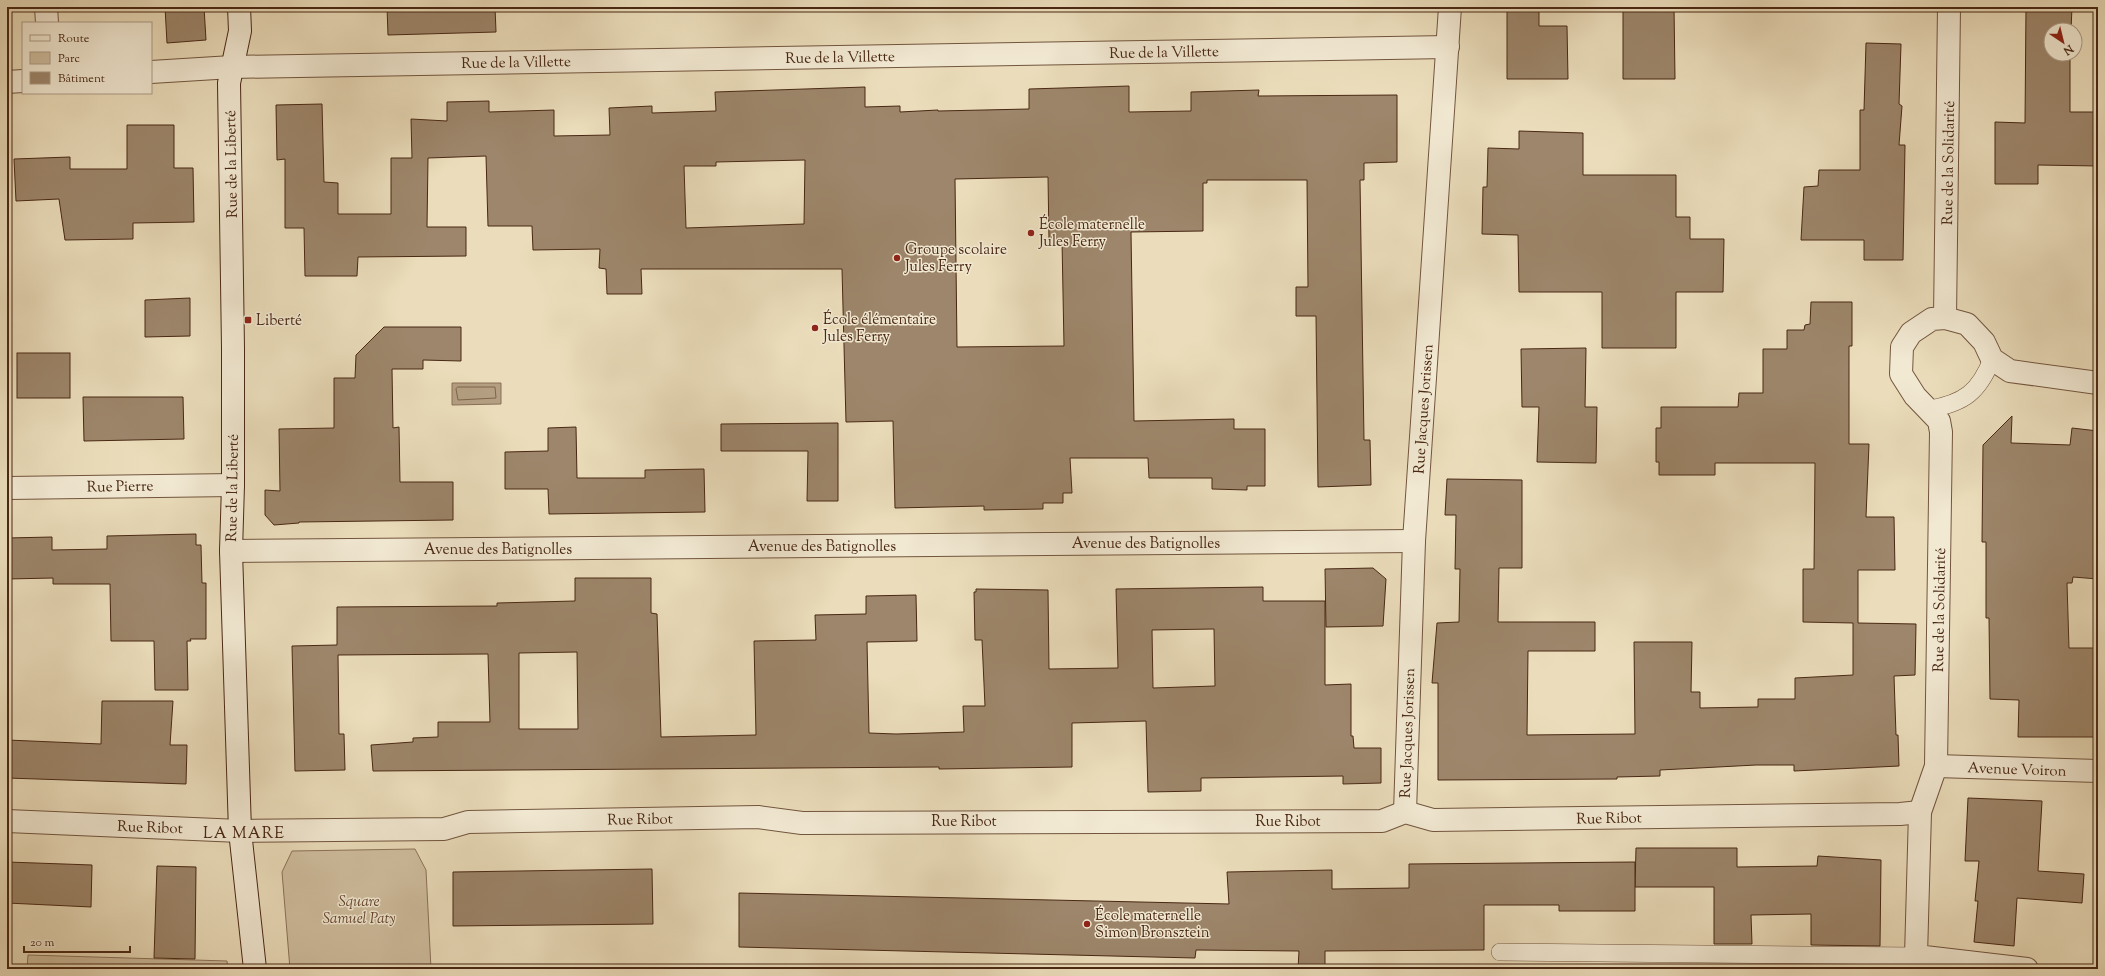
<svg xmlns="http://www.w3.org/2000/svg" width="2105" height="976" font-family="'Sorts Mill Goudy',serif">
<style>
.green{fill:#cfbe9f;stroke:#8c735a}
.water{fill:#b49f82;stroke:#896f56}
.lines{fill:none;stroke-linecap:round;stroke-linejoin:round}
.shore{stroke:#7e644b;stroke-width:1}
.building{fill:#9d866b;stroke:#492814;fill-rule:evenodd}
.lane-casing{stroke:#72553e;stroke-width:18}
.street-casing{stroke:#72553e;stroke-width:24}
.secondary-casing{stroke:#492814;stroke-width:24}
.lane{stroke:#f2e9d3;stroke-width:17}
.street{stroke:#f2e9d3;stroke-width:22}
.secondary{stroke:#f2e9d3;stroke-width:22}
.poi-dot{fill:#8f2418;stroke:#f2e9d3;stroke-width:1.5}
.labels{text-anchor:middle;stroke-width:3;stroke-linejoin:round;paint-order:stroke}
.street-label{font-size:15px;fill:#492814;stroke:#f2e9d3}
.poi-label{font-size:15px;fill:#492814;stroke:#f2e9d3;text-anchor:start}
.park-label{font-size:15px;font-style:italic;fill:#644630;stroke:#f2e9d3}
.neighbourhood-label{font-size:16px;letter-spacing:1px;fill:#492814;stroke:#f2e9d3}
</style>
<rect width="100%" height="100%" fill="#ebddbb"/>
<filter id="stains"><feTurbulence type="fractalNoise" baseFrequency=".005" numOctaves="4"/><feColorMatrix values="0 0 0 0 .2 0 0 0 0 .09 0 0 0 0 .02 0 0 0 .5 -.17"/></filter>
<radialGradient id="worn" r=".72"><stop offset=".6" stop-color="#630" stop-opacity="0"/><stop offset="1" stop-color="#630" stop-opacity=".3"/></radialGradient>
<g class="green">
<polygon points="415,849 426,870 431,969 290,969 282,872 292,851"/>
<polygon points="28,955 227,961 228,969 27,969"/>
</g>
<polygon class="water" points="452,383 501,383 501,404 452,405"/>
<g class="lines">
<polygon class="shore" points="458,387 495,387 496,398 458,400 456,389"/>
</g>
<g class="building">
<polygon points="165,7 204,7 206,40 167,43"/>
<polygon points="387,7 495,7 496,32 388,35"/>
<polygon points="1507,7 1539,7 1539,26 1567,26 1568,79 1507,79"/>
<polygon points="1623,7 1674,7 1675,79 1623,79"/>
<polygon points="2026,7 2072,7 2071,30 2051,30 2051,54 2070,54 2070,112 2098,112 2098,166 2038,165 2038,184 1995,184 1995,122 2025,123"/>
<polygon points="1866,43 1901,44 1899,104 1902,106 1899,145 1905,145 1903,260 1864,260 1864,240 1801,240 1804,187 1818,186 1819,170 1860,170 1860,110 1864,110"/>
<path d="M1129,86V112L1191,111V92L1259,90L1258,96L1397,95V162L1364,163V180H1360L1364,440H1370L1371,485L1318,487L1316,316H1296V287H1308L1307,180H1207V183H1203V231L1131,232L1134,421L1234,419V429H1265V486H1247V490L1212,489V478H1149L1148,458H1070L1072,493H1063V503H1043V509L984,510V506L895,508L893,421L846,422L842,269H641L642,294H607L606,269L599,268L600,249L533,250L532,226H488L486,156L428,158L427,227H466V256L358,257L357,276H305L304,228H285V159L277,160L276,105L322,104L324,182L338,183V214H391V158H412L411,119L447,121V102L489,101V112L554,110V136L610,135L609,108L652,106V113L716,111L715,92L865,87V107L900,106V112L938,110V111L1029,109V89ZM805,160L804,224L686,228L684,166H716V162ZM1048,177L1049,240H1062L1064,346L957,347L955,179Z"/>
<polygon points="127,125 174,125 174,168 193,168 194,222 133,223 133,239 65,240 59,199 16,201 14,159 70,157 70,169 127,169"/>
<polygon points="1519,131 1583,133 1583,175 1676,175 1676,217 1690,217 1690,239 1724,239 1723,292 1676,292 1676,348 1602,348 1602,292 1519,292 1518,235 1482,234 1483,187 1487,187 1488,148 1519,149"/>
<polygon points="190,298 190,336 145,337 145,300"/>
<polygon points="1811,302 1852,302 1852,346 1849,346 1849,444 1869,444 1866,517 1894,517 1895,570 1858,570 1858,623 1916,624 1915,675 1894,676 1896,735 1898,735 1899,766 1794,771 1794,765 1756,765 1660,770 1660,776 1617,777 1617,779 1438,780 1438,683 1432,683 1437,623 1459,622 1460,569 1455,569 1456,515 1445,515 1447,479 1522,480 1522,568 1499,568 1498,622 1595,622 1595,651 1528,651 1527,735 1635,734 1634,642 1692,642 1691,692 1700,692 1700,708 1758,707 1758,699 1795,699 1795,678 1853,675 1853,623 1803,622 1803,569 1814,569 1815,463 1715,463 1715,475 1659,475 1659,462 1656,462 1656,428 1661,428 1661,407 1738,407 1739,393 1763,393 1763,349 1787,349 1787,330 1804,330 1805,325 1810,324"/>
<polygon points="384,327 461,327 461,361 423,360 423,369 392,369 393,428 399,427 400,482 453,482 453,520 299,522 299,523 274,525 265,515 265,490 280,491 279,429 334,428 334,378 355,378 356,355"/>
<polygon points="1586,348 1585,407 1597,407 1596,463 1537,462 1539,407 1522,407 1521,349"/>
<rect x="17" y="353" width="53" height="45"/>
<polygon points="83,397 183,397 184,439 84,441"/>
<polygon points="2012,416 2011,443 2070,445 2072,428 2098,431 2098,579 2073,577 2072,583 2067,583 2069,648 2098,648 2098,713 2095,713 2095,737 2018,737 2019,700 1990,699 1989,618 1986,618 1986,542 1982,542 1983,445"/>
<polygon points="838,423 838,501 807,501 808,451 721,451 721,424"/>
<polygon points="576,427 577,478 645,478 645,470 704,469 705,512 549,514 548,489 505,489 505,452 548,451 548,428"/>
<polygon points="196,534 196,545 201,545 202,583 206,583 206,639 190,639 191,641 187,641 188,690 155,690 154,641 111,641 110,584 53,584 53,578 7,579 7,538 52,537 52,550 107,549 107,536"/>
<polygon points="1373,568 1386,579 1383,626 1326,627 1325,569"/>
<path d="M575,578H651V613L657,614L661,737L756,735L754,641L816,640L815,615L866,614V596L916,595L917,641L867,642L869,733L896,734L964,732L963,706H985L982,640H975L974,592H976V589L1048,590L1049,669L1118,668L1116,589L1263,587V601H1325V685L1351,684V736H1353L1354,748H1381V783L1343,784V776L1201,778V791L1148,792L1146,721L1072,723V767L939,769V767L373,771L371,745L413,742V738L438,737V722H490L488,654L338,655L339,734H344L345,770L295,771L292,646L337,645V607L497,606V603L575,601ZM1214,629L1215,686L1153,688L1152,630ZM577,652L578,729H519V653Z"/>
<polygon points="102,701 173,701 170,745 187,745 186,784 7,778 7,740 101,744"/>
<polygon points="1968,798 2042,801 2038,871 2084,874 2082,903 2017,898 2014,946 1974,942 1978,901 1975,901 1979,861 1965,861"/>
<polygon points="1636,848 1737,848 1737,867 1817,866 1818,856 1881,860 1880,946 1811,945 1811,914 1751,915 1752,944 1714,944 1714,887 1635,887"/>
<polygon points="7,862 92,865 91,907 7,903"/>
<polygon points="1635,862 1635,911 1559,911 1559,905 1484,905 1484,950 1325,951 1325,969 1298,969 1299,951 1196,950 1195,958 739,947 739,893 1229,904 1227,872 1332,870 1332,889 1409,888 1409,864"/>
<polygon points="157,866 196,867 195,959 154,958"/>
<polygon points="652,869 653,924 453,926 453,872"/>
<rect x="1823" y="965" width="33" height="4"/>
</g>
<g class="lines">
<defs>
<g id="lane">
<path d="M1930,409C1964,403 1979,392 1992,359"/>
<polyline points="1500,952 1916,956"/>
</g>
<g id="street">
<polyline points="46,7 47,23"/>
<polyline points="151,72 232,67 1448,47"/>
<polyline points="7,82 23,81"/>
<polyline points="1945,318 1949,7"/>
<polyline points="7,488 233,485"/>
<polyline points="231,551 1414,541"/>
<polyline points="1936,766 2098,771"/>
<polyline points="1405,812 1414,541 1450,7"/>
<polyline points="7,821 240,831 444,829 468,822 758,817 802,823 1382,821 1405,812 1433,820 1900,814 1920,812"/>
<polyline points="2027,969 1916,956 1920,812 1936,766 1941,432 1939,421 1915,396 1901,374 1902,347 1911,333 1932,319 1945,318 1967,324 1984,342 1992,359 2010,371 2098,383"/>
</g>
<polyline id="secondary" points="239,7 240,31 229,83 233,348 233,485 231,551 240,831 255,969"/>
</defs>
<use href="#lane" class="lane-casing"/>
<use href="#street" class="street-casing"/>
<use href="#secondary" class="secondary-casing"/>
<use href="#lane" class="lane"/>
<use href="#street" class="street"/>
<use href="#secondary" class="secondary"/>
</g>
<g class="poi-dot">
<circle cx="1031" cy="233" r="4"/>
<circle cx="897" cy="258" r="4"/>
<rect x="244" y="316" width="8" height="8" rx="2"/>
<circle cx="815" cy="328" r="4"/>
<circle cx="1087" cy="924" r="4"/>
</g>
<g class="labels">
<g class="street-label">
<text transform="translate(1164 52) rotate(-1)" y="5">Rue de la Villette</text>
<text transform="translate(840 57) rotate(-1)" y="5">Rue de la Villette</text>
<text transform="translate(516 62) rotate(-1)" y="5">Rue de la Villette</text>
<text transform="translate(1948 163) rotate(-89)" y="5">Rue de la Solidarité</text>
<text transform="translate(231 164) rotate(-91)" y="5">Rue de la Liberté</text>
<text transform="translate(1423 409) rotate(-86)" y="5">Rue Jacques Jorissen</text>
<text transform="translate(120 486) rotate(-1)" y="5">Rue Pierre</text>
<text transform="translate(232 488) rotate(-89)" y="5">Rue de la Liberté</text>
<text x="1146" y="548">Avenue des Batignolles</text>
<text x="822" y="551">Avenue des Batignolles</text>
<text x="498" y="554">Avenue des Batignolles</text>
<text transform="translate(1939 610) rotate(-89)" y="5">Rue de la Solidarité</text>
<text transform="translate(1407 733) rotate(-88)" y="5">Rue Jacques Jorissen</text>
<text transform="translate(2017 769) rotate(2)" y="5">Avenue Voiron</text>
<text transform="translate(1609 818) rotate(-1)" y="5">Rue Ribot</text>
<text transform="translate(640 819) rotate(-1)" y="5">Rue Ribot</text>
<text x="964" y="826">Rue Ribot</text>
<text x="1288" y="826">Rue Ribot</text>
<text transform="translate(150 827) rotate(2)" y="5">Rue Ribot</text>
</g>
<g class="poi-label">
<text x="1039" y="229">École maternelle<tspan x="1039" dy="17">Jules Ferry</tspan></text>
<text x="905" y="254">Groupe scolaire<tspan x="905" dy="17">Jules Ferry</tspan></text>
<text x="823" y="324">École élémentaire<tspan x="823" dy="17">Jules Ferry</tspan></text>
<text x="256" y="325">Liberté</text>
<text x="1095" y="920">École maternelle<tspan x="1095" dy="17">Simon Bronsztein</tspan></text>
</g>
<g class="park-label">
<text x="359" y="906">Square<tspan x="359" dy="17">Samuel Paty</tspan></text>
</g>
<g class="neighbourhood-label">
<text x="244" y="838">LA MARE</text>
</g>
</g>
<rect width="2105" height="976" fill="none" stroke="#ebddbb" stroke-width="24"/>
<rect x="8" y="8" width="2089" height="960" fill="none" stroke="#492814" stroke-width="2"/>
<rect x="12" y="12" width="2081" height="952" fill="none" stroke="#492814"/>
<rect x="22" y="22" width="130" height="72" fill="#f2e9d3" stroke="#ae9c87"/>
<rect x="30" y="35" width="20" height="6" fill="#f2e9d3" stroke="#ae9c87"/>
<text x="58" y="42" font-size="12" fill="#492814">Route</text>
<rect x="30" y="52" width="20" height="12" fill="#cfbe9f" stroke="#ae9c87"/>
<text x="58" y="62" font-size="12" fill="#492814">Parc</text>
<rect x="30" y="72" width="20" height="12" fill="#9d866b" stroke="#ae9c87"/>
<text x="58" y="82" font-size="12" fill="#492814">Bâtiment</text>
<g transform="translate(2063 42) rotate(145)"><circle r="19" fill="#f2e9d3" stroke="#ae9c87"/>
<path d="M0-3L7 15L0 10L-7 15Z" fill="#8f2418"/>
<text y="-6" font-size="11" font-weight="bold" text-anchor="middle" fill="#492814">N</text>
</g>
<path d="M24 946v6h106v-6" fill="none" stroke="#492814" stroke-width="2"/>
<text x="30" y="946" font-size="12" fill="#492814" stroke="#f2e9d3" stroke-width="3" paint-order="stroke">20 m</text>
<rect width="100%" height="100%" filter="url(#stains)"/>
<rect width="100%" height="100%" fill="url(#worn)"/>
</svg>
